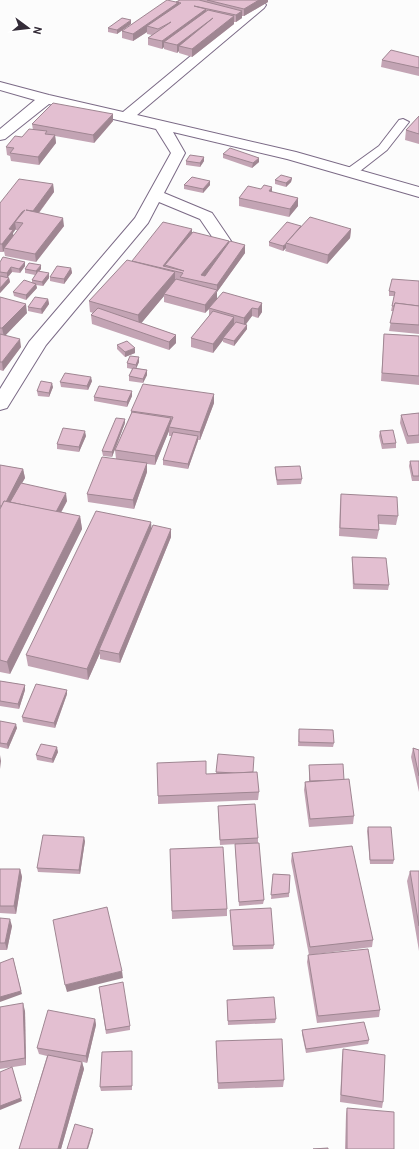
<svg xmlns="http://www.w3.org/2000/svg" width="419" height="1149" font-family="Barlow,sans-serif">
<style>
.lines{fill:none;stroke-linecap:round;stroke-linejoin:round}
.lane-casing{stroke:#7b6a86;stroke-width:2}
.street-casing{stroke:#7b6a86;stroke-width:2}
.lane{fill:#fff;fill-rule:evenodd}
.street{fill:#fff;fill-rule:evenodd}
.wall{fill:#c3a4b4;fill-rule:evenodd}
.shaded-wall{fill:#9f8692}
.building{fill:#e3bfd1;stroke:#9f8692}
</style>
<rect width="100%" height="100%" fill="#fcfcfc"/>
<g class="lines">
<defs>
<polygon id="lane" points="403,119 409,122 387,150 355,175 347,175 345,172 347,169 379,146 399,120"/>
<polygon id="street" points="260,1 264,2 266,5 264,8 137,115 296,152 419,187 419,197 287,159 173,132 185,153 164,193 212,213 231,241 229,244 223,246 217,244 200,219 159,202 148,223 46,345 7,408 0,410 0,389 29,342 135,218 171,153 156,129 49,104 5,139 0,140 0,129 35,100 0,90 0,82 49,95 123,112 256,2"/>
</defs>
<use href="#lane" class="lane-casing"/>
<use href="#street" class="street-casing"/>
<use href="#lane" class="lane"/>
<use href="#street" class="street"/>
</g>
<g class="wall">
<polygon points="180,0 268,0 268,2 244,16 242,16 242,18 236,22 234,22 234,24 192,57 179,53 179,51 177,53 164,49 164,47 162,49 148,45 148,38 152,35 147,34 147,32 133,41 122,38 122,31"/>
<polygon points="131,24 117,34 108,32 108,28"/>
<polygon points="419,57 419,76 381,67 382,60"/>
<polygon points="419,116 419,144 405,140 406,130"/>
<polygon points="113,121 94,143 55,136 56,143 39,165 11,161 10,156 7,155 6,147 22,137 33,130 32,124"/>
<polygon points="223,154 259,158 259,162 252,168 223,158"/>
<polygon points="204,157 204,161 200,167 186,165 186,161"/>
<polygon points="292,178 291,182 286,187 275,184 275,180"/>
<path d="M53,184L54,192L39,213L64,226L36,262L5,256L4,251L3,252H0V203ZM16,229V230H18L13,236V233Z"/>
<polygon points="184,185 210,185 203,193 184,189"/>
<polygon points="272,192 298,198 298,206 289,217 239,206 239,198"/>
<polygon points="301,226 351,229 350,238 327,264 285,251 286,248 283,251 269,246 269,242"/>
<polygon points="192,229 192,233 229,241 229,243 245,245 245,253 217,292 217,298 262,303 262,312 258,318 252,316 245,324 247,329 234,346 223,342 223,340 213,353 191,347 191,338 209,316 209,309 205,313 164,302 164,296 141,323 176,335 176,343 169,350 92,324 91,315 93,313 90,312 89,301 132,261"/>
<polygon points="0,262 25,266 20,273 12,272 8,277 9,278 10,282 0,293"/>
<polygon points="71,268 72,273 64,284 50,281 50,277"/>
<polygon points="25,269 41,269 39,271 49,278 43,286 36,285 37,288 26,300 14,296 13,292 32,283 32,280 35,275 25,273"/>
<polygon points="419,281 419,334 389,331 393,311 391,311 394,296 389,296 389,291"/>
<polygon points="0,297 27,313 5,335 21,347 3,371 0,370"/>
<polygon points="48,299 49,304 42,314 28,311 28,307"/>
<polygon points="384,334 419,336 419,385 381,381"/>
<polygon points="117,345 135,353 125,357 117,349"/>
<polygon points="139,357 139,362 136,368 147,370 147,375 143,383 129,381 129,376 132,369 127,368 127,363"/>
<polygon points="92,381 88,390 61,387 60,382"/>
<polygon points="53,387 49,397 38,396 37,391"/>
<polygon points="214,394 214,403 200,440 198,440 188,469 163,465 163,460 172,436 169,436 169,431 155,465 147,464 147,472 134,509 88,502 87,494 116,459 115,450 131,414 131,411"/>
<polygon points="132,396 127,407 94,401 94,397"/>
<polygon points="419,413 419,443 407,444 400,423 401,415"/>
<polygon points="125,423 112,457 103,456 102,451"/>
<polygon points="380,431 396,443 396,448 382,449 379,436"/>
<polygon points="86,436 79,452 57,449 57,444"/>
<polygon points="410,461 419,461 419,481 412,481 409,466"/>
<polygon points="0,465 23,469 25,478 21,484 67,501 61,513 80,516 82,529 10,674 0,672"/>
<polygon points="275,467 302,479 301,484 277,485 275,472"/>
<polygon points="341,494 398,516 396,525 379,524 379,530 377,539 339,536 340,503"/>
<polygon points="151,522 151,529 171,529 171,537 120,663 100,659 100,653 88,680 28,666 26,655"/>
<polygon points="352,557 389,585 388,590 353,589 352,562"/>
<polygon points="0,681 25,685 25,690 19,709 0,706"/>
<polygon points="67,694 55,728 23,722 22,717"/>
<polygon points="0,721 17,728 8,749 0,747"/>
<polygon points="299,729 334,743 333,747 298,746"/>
<polygon points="413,748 419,750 419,792 411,757"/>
<polygon points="58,752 53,763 37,760 36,755"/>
<polygon points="218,754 253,772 259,792 258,800 158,804 158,796 206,774 216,774"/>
<polygon points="309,765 344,780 354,816 353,824 309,827 304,790 305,782 309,781"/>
<polygon points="218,806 258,838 258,843 220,845"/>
<polygon points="368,827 394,860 393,864 370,864 367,831"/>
<polygon points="85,841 80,874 38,872 37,868"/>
<polygon points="235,844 264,900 263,904 239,906"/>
<polygon points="170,849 227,909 227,916 172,919"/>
<polygon points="292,853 373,940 372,947 309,955 291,861"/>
<polygon points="0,869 20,869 22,877 16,914 0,913"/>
<polygon points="410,871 419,871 419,951 407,881"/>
<polygon points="273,874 290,875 289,897 271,899"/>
<polygon points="230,910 274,945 273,949 233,950"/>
<polygon points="0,918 12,926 7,950 0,950"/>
<polygon points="308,955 380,1010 379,1017 317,1023 307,962"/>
<polygon points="99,987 130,1026 130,1030 106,1034"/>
<polygon points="227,1003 276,1019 275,1023 228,1025"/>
<polygon points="0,1007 25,1011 26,1065 0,1069"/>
<polygon points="95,1019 96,1025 87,1063 75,1060 82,1062 84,1069 61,1149 19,1149 47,1056 39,1054 37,1048"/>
<polygon points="302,1030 369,1040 368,1044 306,1053 302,1034"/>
<polygon points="216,1041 284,1080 283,1087 218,1089"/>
<polygon points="343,1049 383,1102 382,1108 340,1102 342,1056"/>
<polygon points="132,1051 132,1090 101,1091 100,1087"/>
<polygon points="347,1108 394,1149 345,1149 346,1114"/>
</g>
<g class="shaded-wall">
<polygon points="259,0 268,0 268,2 244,16 244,9"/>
<polygon points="179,2 179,10 147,26 147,32 133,41 133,34"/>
<polygon points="206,9 206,17 164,42 164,47 162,49 162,41"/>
<polygon points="242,11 242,18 236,22 236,15"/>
<polygon points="234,16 234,24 192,57 192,49"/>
<polygon points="213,18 179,46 179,51 177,53 177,45"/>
<polygon points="131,20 131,24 117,34 117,30"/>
<polygon points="113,114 113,121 94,143 93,135"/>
<polygon points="55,135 56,143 39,165 38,157"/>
<polygon points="204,157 204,161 200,167 200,163"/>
<polygon points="259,158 259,162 252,168 253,163"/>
<polygon points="292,178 291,182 286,187 286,183"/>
<polygon points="210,181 210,185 203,193 203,189"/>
<polygon points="53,184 54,192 34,219 33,211"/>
<polygon points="272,187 272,195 269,191"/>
<polygon points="298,198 298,206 289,217 290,209"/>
<polygon points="25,210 15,222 16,229 13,233 14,238 4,248 4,251 3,252 2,244 9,229 22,212"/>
<polygon points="63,218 64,226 36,262 35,254"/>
<polygon points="192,229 192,237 165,265 165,269 163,266"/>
<polygon points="351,229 350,238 327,264 328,255"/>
<polygon points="229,241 228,249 201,281 201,275"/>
<polygon points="286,244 286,248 283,251 283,246"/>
<polygon points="245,245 245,253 217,292 217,299 209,308 209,309 205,313 205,305 217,291 217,285"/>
<polygon points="25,262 25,266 20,273 19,269"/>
<polygon points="41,265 41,269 36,275 36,271"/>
<polygon points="11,267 12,272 7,278 7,273"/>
<polygon points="71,268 72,273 64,284 64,279"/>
<polygon points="175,272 175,283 164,294 164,296 139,326 138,315"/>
<polygon points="49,273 49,278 43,286 42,282"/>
<polygon points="9,278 10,282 0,293 0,288"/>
<polygon points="36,284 37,288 26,300 26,295"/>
<polygon points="48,299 49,304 42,314 41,309"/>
<polygon points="262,303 262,312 258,318 258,309"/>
<polygon points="26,304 27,313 4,337 2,328"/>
<polygon points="252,308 252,316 244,327 244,318"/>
<polygon points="234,317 234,325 223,338 223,340 213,353 213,344"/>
<polygon points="247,325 247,329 234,346 234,341"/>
<polygon points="176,335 176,343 169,350 169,342"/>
<polygon points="20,339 21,347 3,371 2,362"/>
<polygon points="135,348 135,353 125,357 125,352"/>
<polygon points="139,357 139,362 136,369 136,365"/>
<polygon points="147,370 147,375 143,383 143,379"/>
<polygon points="91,377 92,381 88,390 87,386"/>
<polygon points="52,383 53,387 49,397 49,393"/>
<polygon points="132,391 132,396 127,407 127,402"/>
<polygon points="214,394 214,403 200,440 200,432"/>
<polygon points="171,418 171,426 169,427 169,431 155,465 155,456"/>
<polygon points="125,419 125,423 112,457 112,452"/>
<polygon points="85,431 86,436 79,452 79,447"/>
<polygon points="198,436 198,441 188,469 188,464"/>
<polygon points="147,463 147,472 134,509 133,500"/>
<polygon points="23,469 25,478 11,503 3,506"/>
<polygon points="66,493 67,501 56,521 55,512"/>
<polygon points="80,516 82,529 10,674 7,662"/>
<polygon points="151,522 152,533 99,650 100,653 88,680 87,669"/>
<polygon points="171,529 171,537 120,663 119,654"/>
<polygon points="25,685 25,690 19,709 18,704"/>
<polygon points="67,690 67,694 55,728 54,723"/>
<polygon points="16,724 17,728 8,749 7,744"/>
<polygon points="57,747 58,752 53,763 52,759"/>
<polygon points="0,755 1,761 0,769"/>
<polygon points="84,837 85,841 80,874 79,870"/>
<polygon points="20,869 22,877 16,914 14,906"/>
<polygon points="10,919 12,926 7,950 5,943"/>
<polygon points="13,958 22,994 0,1002 0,997"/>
<polygon points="122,971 123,978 67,992 65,985"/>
<polygon points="23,1003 25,1011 26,1065 25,1058"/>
<polygon points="95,1019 96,1025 87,1063 86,1056"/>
<polygon points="82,1062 84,1069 61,1149 58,1149"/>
<polygon points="13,1071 22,1101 0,1110 0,1106"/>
<polygon points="93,1129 93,1132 88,1149 87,1149"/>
</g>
<g class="building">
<polygon points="167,0 176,2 180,0 199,0 242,11 236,15 194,6 206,9 162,41 148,38 171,22 158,29 147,26 181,3 176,2 179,2 133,34 122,31"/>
<polygon points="207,0 259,0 244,9"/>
<polygon points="208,10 234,16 192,49 179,46 213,18 177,45 164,42"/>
<polygon points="122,18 131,20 117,30 108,28"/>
<polygon points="391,50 419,57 419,68 382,60"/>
<polygon points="53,103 113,114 93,135 32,124"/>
<polygon points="419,116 419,134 406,130"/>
<polygon points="29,129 47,131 45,134 55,135 38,157 10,153 14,148 6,147 15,136 22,137"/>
<polygon points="230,148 259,158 253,163 223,154"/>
<polygon points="190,155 204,157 200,163 186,161"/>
<polygon points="281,175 292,178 286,183 275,180"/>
<polygon points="192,177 210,181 203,189 184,185"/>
<polygon points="19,179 53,184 33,211 26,210 63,218 35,254 4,248 23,223 15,222 25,210 22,212 9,229 13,230 2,244 0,244 0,203"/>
<polygon points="264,185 272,187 269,191 298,198 290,209 239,198 248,186 261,189"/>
<polygon points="310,217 351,229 328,255 286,243"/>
<polygon points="163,222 192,229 163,266 184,271 165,265 193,232 229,241 201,275 205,276 230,241 245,245 217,285 180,277 183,273 132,261"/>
<polygon points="287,222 301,226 286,243 286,244 283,246 269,242"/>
<polygon points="3,257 25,262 19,269 11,267 7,273 0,272 0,262"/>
<polygon points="127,260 175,272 138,315 89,301"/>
<polygon points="29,263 41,265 36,271 25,269"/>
<polygon points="57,266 71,268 64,279 50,277"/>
<polygon points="38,271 49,273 42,282 32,280"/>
<polygon points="0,276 9,278 0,288"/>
<polygon points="176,279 217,290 205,305 164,294"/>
<polygon points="392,279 419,281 419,306 395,303 394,306 392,306 395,292 389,291"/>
<polygon points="24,280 36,284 26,295 13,292"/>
<polygon points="223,292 262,303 258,309 252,308 244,318 209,308"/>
<polygon points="0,297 26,304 2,328 0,328"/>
<polygon points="35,297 48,299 41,309 28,307"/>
<polygon points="395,303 419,306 419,325 390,323"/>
<polygon points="98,308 176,335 169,342 91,315"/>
<polygon points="213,311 234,317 213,344 191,338"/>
<polygon points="236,322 247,325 234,341 223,338"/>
<polygon points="0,334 20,339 2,362 0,362"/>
<polygon points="384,334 419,336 419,376 382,373"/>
<polygon points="127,341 135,348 125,352 117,345"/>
<polygon points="130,356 139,357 136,365 127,363"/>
<polygon points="133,368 147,370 143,379 129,376"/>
<polygon points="65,373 91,377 87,386 60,382"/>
<polygon points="41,381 52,383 49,393 37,391"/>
<polygon points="143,384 214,394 200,432 169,427 173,417 131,411"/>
<polygon points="99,386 132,391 127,402 94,397"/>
<polygon points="132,412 171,418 155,456 115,450"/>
<polygon points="419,413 419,435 408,436 401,415"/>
<polygon points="116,418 125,419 112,452 102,451"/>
<polygon points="63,428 85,431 79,447 57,444"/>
<polygon points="393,430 396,443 383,444 380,431"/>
<polygon points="173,432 198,436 188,464 163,460"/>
<polygon points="102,457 147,463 133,500 87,494"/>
<polygon points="410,461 419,461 419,476 413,476"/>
<polygon points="0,465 23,469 6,502 4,501 2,506 0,506"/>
<polygon points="300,466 302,479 277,480 275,467"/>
<polygon points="21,483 66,493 56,512 10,502"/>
<polygon points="341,494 397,497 398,516 378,515 379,530 340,528"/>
<polygon points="4,501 80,516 7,662 0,660 0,509"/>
<polygon points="96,511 151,522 87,669 26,655"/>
<polygon points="153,525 171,529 119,654 99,650"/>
<polygon points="352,557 386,558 389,585 354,584"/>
<polygon points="0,681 25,685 18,704 0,701"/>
<polygon points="36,684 67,690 54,723 22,717"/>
<polygon points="0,721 16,724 7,744 0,743"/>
<polygon points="299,729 333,730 334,743 299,742"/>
<polygon points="41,744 57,747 52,759 36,755"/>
<polygon points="413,748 419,750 419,776"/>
<polygon points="218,754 254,757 253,772 235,773 216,772"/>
<polygon points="206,761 206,774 257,772 259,792 158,796 157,763"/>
<polygon points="343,764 344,780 310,781 309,765"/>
<polygon points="349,779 354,816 310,819 305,782"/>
<polygon points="255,804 258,838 220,840 218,806"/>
<polygon points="368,827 391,827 394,860 370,860"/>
<polygon points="43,835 84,837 79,870 37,868"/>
<polygon points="259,843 264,900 239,902 235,844"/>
<polygon points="352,846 373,940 310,947 292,853"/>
<polygon points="223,847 227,909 172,911 170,849"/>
<polygon points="0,869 20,869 14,906 0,906"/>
<polygon points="410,871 419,871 419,926"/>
<polygon points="273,874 290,875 289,893 271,895"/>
<polygon points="107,907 122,971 65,985 53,920"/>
<polygon points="271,908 274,945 233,946 230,910"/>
<polygon points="0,918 10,919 5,943 0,943"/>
<polygon points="368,949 380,1010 318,1016 308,955"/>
<polygon points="13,958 21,991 0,997 0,963"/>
<polygon points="123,982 130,1026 106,1030 99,987"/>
<polygon points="274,997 276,1019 228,1021 227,1000"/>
<polygon points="23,1003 25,1058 0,1062 0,1007"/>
<polygon points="48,1010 95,1019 86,1056 37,1048"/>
<polygon points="364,1022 369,1040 306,1049 302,1030"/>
<polygon points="282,1039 284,1080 218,1083 216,1041"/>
<polygon points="343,1049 385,1055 383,1102 341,1095"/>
<polygon points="132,1051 132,1086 100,1087 102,1052"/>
<polygon points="48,1055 82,1062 58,1149 19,1149"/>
<polygon points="12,1067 21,1098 0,1106 0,1072"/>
<polygon points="347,1108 394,1112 394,1149 347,1149"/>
<polygon points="75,1124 93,1129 87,1149 67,1149"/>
<polygon points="328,1148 328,1149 313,1149"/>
</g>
<g transform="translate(28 28) rotate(105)" stroke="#ffffff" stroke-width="3" paint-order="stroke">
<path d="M0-3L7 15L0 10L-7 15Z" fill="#342c38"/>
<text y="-6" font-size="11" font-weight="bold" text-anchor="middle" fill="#342c38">N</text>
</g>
</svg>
